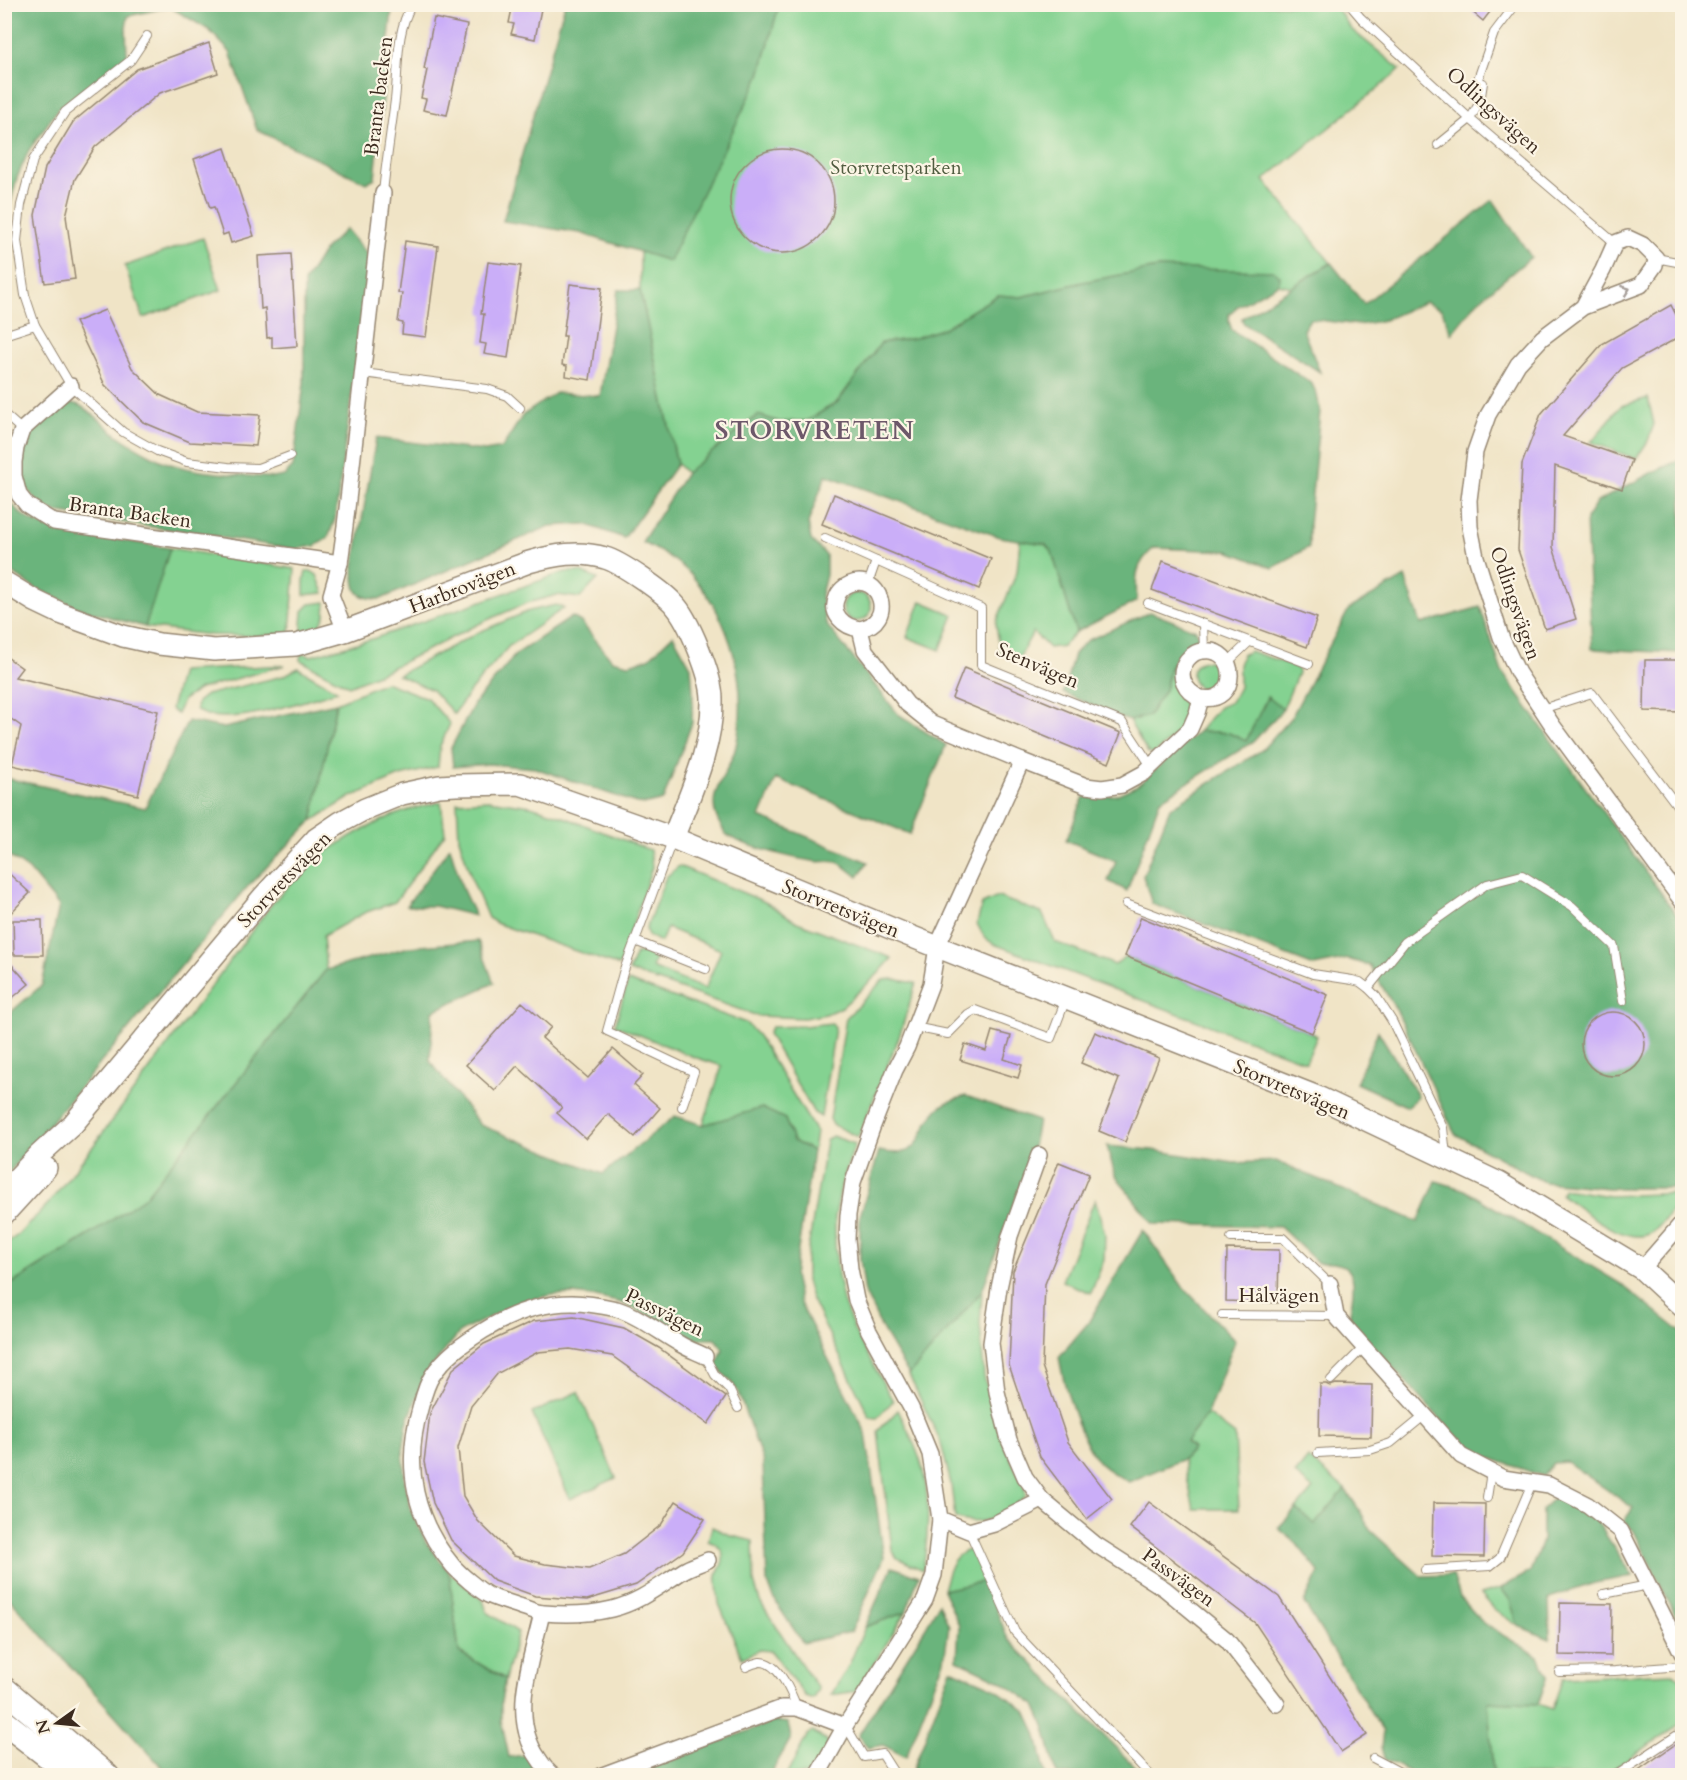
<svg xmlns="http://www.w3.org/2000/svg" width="1687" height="1780" font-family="Cardo,serif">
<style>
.green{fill:#84d291;stroke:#607e58;stroke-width:1.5}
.forest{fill:#6bb47b;stroke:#536f4c;stroke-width:1.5}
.building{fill:#caaef8}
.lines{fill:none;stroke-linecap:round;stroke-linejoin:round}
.lane-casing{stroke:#968772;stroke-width:10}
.street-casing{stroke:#968772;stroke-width:18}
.secondary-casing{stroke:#968772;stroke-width:24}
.primary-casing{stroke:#968772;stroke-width:27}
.lane{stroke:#fff;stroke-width:8}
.street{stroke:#fff;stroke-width:15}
.secondary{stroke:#fff;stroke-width:21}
.primary{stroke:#fff;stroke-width:24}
.oneway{stroke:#a79f9a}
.labels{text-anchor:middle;stroke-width:4.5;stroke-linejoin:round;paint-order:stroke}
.street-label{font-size:20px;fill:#3b2a1e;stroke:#fcf5e5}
.park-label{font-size:20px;fill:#515c40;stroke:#fcf5e5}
.district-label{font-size:26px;font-weight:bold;letter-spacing:1.5px;fill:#6d586a;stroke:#fcf5e5}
</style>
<rect width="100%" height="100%" fill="#fcf5e5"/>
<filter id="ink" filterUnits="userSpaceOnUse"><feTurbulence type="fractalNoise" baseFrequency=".0167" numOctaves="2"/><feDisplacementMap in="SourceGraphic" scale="12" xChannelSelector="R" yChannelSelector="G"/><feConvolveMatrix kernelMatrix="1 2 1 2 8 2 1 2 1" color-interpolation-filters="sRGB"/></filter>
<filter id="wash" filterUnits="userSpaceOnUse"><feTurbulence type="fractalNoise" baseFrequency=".008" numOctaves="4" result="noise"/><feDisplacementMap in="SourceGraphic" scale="24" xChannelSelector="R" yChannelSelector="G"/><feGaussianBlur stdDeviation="1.35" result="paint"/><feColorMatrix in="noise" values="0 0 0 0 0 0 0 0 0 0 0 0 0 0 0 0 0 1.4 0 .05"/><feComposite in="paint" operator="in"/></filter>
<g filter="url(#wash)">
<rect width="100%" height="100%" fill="#f0e4c6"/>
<g class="green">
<polygon points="779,5 1336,5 1336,7 1351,29 1400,69 1393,76 1264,180 1331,263 1292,287 1278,284 1280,276 1158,268 1083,282 1021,297 998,295 944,328 915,338 881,343 837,402 807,421 780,422 758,415 686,473 677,464 640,290 640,252 669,260 760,75"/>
<polygon points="203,238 221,290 143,318 125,266"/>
<polygon points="1648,398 1654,424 1648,441 1636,459 1591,442 1621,406"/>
<polygon points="1020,540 1045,544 1052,552 1076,632 1063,646 1049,648 1033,632 1018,660 1000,651 996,623 1017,572"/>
<polygon points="170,548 295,569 290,633 259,636 210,635 145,627"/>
<polygon points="306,571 311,571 317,575 324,593 304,595 304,581"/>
<polygon points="565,572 580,572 598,579 580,598 557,595 527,603 485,621 385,671 349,686 300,660 301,653 311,656 372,639"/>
<circle cx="857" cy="607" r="14"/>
<polygon points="921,601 954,615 940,650 907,637"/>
<polygon points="326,602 325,616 317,632 301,639 303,611 310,604"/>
<polygon points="556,605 564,608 509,646 471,690 454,714 432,690 398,675 479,632 529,611"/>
<polygon points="1250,651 1297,667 1298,673 1283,709 1267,697 1246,742 1229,733 1199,731 1219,707 1231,702 1239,687 1239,665 1242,655"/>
<path d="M1173,661C1177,678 1191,711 1181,727C1175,737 1163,746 1154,754L1148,753L1129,721L1148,716L1165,690Z"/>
<circle cx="1206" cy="675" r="14"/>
<polygon points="285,665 200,689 184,699 177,714 171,709 181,671"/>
<path d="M298,668L338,691C309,699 219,732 196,709L197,702L206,695L283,676Z"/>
<polygon points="385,682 427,698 450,724 440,746 438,767 400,776 351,797 312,821 336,703"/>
<polygon points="488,800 531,806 556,814 650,850 652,867 619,966 498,924 488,918 472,880 459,838 457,802"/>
<polygon points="441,802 445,833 395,902 364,913 323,936 326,970 144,1198 88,1236 5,1288 5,1244 18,1235 48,1204 91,1149 274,901 315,859 351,836 389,817 415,808"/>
<polygon points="679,866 765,902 797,922 892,958 878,974 842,1007 826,1014 804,1018 758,1016 629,971 636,953 645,952 655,958 652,968 705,989 721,950 667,928 661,942 648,936 646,928 666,877"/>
<polygon points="998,897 1042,913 1055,942 1115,965 1125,956 1312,1033 1317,1036 1306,1062 994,944 985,938 977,924 982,904"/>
<polygon points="892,979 916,983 899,1037 858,1137 833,1125 830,1119 846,1018 883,980"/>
<polygon points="628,981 746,1023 758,1036 816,1132 813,1151 793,1141 785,1119 762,1108 703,1125 722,1066 694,1057 615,1025"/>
<polygon points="832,1023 835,1028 821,1117 814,1113 768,1034 771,1027 804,1026"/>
<polygon points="832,1136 855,1144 841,1186 835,1217 835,1243 838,1276 843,1301 855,1332 893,1401 877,1418 870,1417 811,1298 806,1281 806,1261 826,1141"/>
<path d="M1563,1189L1610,1196L1682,1193V1196C1675,1205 1661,1227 1653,1232C1626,1249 1583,1209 1561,1195Z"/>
<polygon points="1095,1199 1105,1234 1104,1260 1091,1293 1062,1281"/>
<path d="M982,1291L980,1324L984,1376L1002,1441L1024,1486L1026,1496C1005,1514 983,1529 955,1518L951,1484L941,1443L909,1375Z"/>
<polygon points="578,1392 616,1478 570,1499 532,1413"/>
<path d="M898,1410C907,1428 917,1447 922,1467C931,1501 928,1535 923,1570L897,1558L892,1550L878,1431Z"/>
<polygon points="1207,1414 1235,1435 1239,1509 1194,1509 1183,1460 1193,1449 1186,1442"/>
<polygon points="1308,1458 1345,1489 1315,1525 1296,1509 1313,1489 1295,1474"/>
<path d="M712,1527L732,1536L753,1541L754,1582L760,1602L818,1689L813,1699L805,1696L771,1651L759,1650L742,1658L719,1604L716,1574C727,1560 726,1547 708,1541Z"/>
<path d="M973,1549L985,1581L943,1590C948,1572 951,1552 973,1549Z"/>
<polygon points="449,1572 483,1600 487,1612 518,1632 505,1679 459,1652"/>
<polygon points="1501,1588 1510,1600 1518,1626 1494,1609 1481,1594"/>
<polygon points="906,1612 857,1691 831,1695 849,1665 865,1627"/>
<polygon points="1673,1673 1682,1679 1682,1724 1603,1775 1493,1775 1488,1702 1538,1704 1552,1709 1563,1678"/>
<polygon points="813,1732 830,1743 810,1775 786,1776 808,1734"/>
</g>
<g class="forest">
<polygon points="5,4 397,5 392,9 375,178 366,183 257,130 230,52 209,30 170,7 128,16 126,28 127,56 58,109 29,150 17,178 9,209 7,246 5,247"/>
<polygon points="565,4 779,5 760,75 669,261 580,233 503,221"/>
<polygon points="1493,200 1531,257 1477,302 1451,334 1442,310 1425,302 1384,320 1359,325 1310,319 1303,330 1320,372 1243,323 1242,318 1331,263 1364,304"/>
<path d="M346,229L370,258L335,519L328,538L315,546L295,549L55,512C38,503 24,493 22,472C20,460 25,442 31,432C38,422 64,400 76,404C91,409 107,428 120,437C130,444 141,450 152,456C182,474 238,474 273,478L284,476L293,467L304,383V282L325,249Z"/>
<path d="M1158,268L1275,271L1280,276L1278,284L1238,306L1229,314V322L1232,330L1312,384L1317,395L1320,411L1309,525V547L1273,568L1228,551L1154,548C1135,564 1135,577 1137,601L1076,632L1052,552L1045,544L1000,537L826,475L808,523L811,540L826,555V575L821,595L826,624L898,714L946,745L910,834L776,779L760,817L868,862L858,877C852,873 843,863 836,862C828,860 820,863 813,861C795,859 738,845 726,834C724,832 723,829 721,826C701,794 730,775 736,746C749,687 732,619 691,575C678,560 659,551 642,542L686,473L758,415L780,422L807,421L838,402L881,343L915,338L944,328L998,295L1021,297L1083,282Z"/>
<path d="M618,290H640L677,464L624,538L585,524L550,526L381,599C354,599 354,590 354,566L376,438L485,451L502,448L523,415L556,393L600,396Z"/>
<polygon points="1682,459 1682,653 1592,649 1586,519 1597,502 1651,473"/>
<path d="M4,479C8,529 63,531 101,537C124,541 147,544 170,548L145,627L78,608L35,588L5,568Z"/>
<polygon points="1405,577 1421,624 1480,607 1502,672 1682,922 1682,1188 1608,1188 1544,1182 1455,1134 1398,1013 1370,966 1348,959 1314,966 1152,904 1143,876 1170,808 1262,750 1292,716 1349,609"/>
<polygon points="1150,612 1196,630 1200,639 1194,647 1175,658 1170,668 1165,690 1148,716 1129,721 1063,693 1074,654 1086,641"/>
<polygon points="572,617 581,622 612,660 629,664 649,658 673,635 691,667 693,692 692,723 663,800 647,804 636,803 535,768 489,764 453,767 451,748 474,704 516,654"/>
<polygon points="1268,697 1283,709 1253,742 1160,800 1127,891 1108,881 1116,861 1066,840 1084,797 1116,795 1138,785 1199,731 1229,733 1246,741"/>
<polygon points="336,703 312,821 249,885 12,1169 5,1175 4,1018 42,985 59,906 29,870 5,853 5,778 145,808 188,721 224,728"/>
<polygon points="450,847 463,890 475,916 435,906 406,906"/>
<polygon points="478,941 494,983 433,1011 430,1061 480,1125 603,1174 675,1116 703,1125 762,1108 785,1119 793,1141 813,1151 794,1276 800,1303 866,1433 884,1558 851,1632 803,1643 778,1606 767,1582 763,1462 738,1392 730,1380 716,1367 723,1349 715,1339 698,1339 690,1341 655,1318 622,1303 596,1297 573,1294 551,1295 520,1302 460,1332 425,1375 407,1424 403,1451 405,1482 412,1513 426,1542 449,1572 459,1652 505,1679 501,1702 501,1720 509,1757 526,1755 541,1775 169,1775 5,1594 5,1288 88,1236 144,1198 326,970 409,947"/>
<polygon points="1378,1031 1418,1096 1408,1107 1356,1083"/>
<path d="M966,1096L1038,1121L1031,1156L982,1291L909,1375L883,1331L865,1293L860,1259V1216L879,1151C928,1161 914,1130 940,1107C948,1100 957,1099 966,1096Z"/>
<path d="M1107,1146L1152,1150L1234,1163L1276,1161L1418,1222L1436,1181L1465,1190L1621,1284L1682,1333V1620L1678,1621L1634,1531L1624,1521L1633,1508L1567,1462L1553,1463L1543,1476L1481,1455L1454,1434L1349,1320C1351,1302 1362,1269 1338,1264C1332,1262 1324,1263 1318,1263L1280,1227L1153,1224L1115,1175Z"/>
<path d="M1143,1230L1183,1287L1235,1341L1207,1414L1186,1442L1193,1449L1183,1459L1129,1482C1119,1476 1105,1470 1098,1461C1079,1437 1064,1387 1059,1357L1088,1323Z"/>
<polygon points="1345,1489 1360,1511 1370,1530 1421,1576 1453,1575 1460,1597 1484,1624 1538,1656 1548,1676 1538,1704 1488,1702 1493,1775 1417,1775 1385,1760 1381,1748 1383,1732 1304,1603 1319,1572 1296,1543 1278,1528 1296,1509 1315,1524"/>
<polygon points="1555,1497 1596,1520 1633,1576 1595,1583 1549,1598 1550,1639 1518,1626 1510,1600 1501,1588 1530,1572 1542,1541 1542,1509"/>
<polygon points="892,1567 919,1576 906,1612 865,1627"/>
<polygon points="985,1581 1008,1639 1143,1775 1057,1775 1045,1728 1035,1705 999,1680 957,1660 959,1625 943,1590"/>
<polygon points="939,1603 949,1626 944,1660 906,1757 883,1745 868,1748 858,1736 926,1627"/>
<polygon points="951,1669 994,1688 1026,1711 1036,1732 1046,1775 911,1775"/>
<polygon points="774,1721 788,1723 791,1738 770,1775 633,1775"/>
</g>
<g id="blocks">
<g class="building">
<polygon points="513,4 542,4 535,39 511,34 514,24 509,23"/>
<polygon points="1463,4 1496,4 1483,21"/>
<polygon points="434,18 467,25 447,115 423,110 426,99 421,98 427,70 424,69"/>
<polygon points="209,43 218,73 160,93 95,147 75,179 66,216 75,279 45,283 35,215 45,168 73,122 137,69"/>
<polygon points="225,148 254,236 231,243 228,233 223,235 214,207 210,208 194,159"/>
<circle cx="782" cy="201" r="52"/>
<polygon points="405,241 438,246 426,337 402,334 403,323 398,322 402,293 398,293"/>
<polygon points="291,254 297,346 272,348 272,337 267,338 265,308 261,309 258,256"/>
<polygon points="488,262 521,266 508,358 484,354 486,344 480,343 484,314 481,314"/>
<polygon points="570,284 602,288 590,380 566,376 567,366 562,365 566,336 563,336"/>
<polygon points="1671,305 1683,329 1683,335 1622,368 1563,436 1632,460 1622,489 1555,466 1553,547 1576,619 1545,629 1518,550 1522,464 1541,414 1602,344"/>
<polygon points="105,310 132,368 160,395 197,412 260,415 256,446 190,442 143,422 105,385 75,322"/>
<polygon points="834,494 991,559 979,589 822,524"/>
<polygon points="1163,561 1317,618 1307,647 1152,590"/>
<polygon points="4,655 22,668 15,677 158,711 138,795 12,765 21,726 4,714"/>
<polygon points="1645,660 1683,660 1683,712 1644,711"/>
<polygon points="964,668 1121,733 1109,763 952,698"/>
<polygon points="4,869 30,893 4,920"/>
<polygon points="1141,917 1328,995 1312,1033 1125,956"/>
<polygon points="13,920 42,920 43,955 14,955"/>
<polygon points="4,956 29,984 4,1005"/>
<polygon points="522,1002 551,1027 542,1038 588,1078 613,1049 643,1075 634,1085 660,1108 635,1137 608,1114 586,1139 557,1113 562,1107 517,1066 495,1091 466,1065"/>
<circle cx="1613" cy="1044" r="32"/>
<polygon points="992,1031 1011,1036 1004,1059 1022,1065 1018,1078 960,1060 965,1044 986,1051"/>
<polygon points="1095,1032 1159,1058 1125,1142 1099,1131 1119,1079 1081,1063"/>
<polygon points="1059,1162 1089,1174 1045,1284 1042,1366 1068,1442 1112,1499 1087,1519 1040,1457 1009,1365 1013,1271"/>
<polygon points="1227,1249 1279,1250 1278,1303 1226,1301"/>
<polygon points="574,1317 624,1328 659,1348 726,1397 708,1424 612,1356 570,1349 538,1352 498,1373 471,1406 458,1448 463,1496 478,1521 514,1556 545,1564 589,1569 624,1554 661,1525 676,1501 705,1519 683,1552 636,1585 587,1600 535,1596 494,1581 451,1540 433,1503 424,1462 430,1413 453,1369 484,1344 534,1321"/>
<polygon points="1320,1384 1326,1384 1330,1386 1336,1384 1372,1385 1371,1437 1319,1436"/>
<polygon points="1149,1502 1279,1597 1367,1735 1341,1752 1255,1623 1130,1527"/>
<polygon points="1433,1503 1485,1504 1484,1557 1432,1556"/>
<polygon points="1560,1603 1612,1604 1611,1656 1559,1655"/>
<polygon points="1683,1739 1683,1776 1630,1776"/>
</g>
</g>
</g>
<g filter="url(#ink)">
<use href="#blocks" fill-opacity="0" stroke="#968772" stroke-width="1.5"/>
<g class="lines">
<defs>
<g id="lane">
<polyline points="1349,4 1361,18 1470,119 1615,243"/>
<polyline points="147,36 131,60 65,112 33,160 21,205 17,241 25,295 35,325 71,386 123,432 157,451 187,462 228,467 258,468 290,456"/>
<polyline points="1478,79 1494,33 1516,4"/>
<polyline points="1438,145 1470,119 1480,102 1483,83"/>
<path d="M383,193C386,162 391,131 395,100C399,68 395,33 412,4"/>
<polyline points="1656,258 1682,263"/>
<polyline points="4,335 35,325"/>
<polyline points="363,373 487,389 507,396 520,408"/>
<polyline points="4,414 22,430"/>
<polyline points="825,538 981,608 981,665 1122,722 1151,766"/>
<polyline points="868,584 876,561"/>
<polyline points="1148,603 1309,664"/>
<polyline points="1203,624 1204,650"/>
<polyline points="1228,662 1249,642"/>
<polyline points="1542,709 1592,693 1682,812"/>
<polyline points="673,838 623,973 607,1031 694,1072 682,1107"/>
<polyline points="1126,904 1313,974 1352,980 1360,982 1368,988 1376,996 1392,1021 1443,1128 1446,1155"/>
<polyline points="635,941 706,969"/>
<polyline points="1368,988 1405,942 1487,884 1522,875 1572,906 1614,946 1623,1001"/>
<polyline points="914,1027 948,1034 968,1014 975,1010 1051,1038 1066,999"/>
<polyline points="1231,1238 1283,1238 1330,1284"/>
<polyline points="1222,1315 1336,1316"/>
<polyline points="705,1356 715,1375 729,1389 738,1408"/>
<polyline points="1331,1380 1364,1347"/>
<polyline points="1318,1453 1370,1450 1391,1443 1424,1416"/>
<polyline points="1487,1498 1491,1472"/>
<polyline points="969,1531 1015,1632 1151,1776"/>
<polyline points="1425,1570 1490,1566 1500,1558 1532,1483"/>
<polyline points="1604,1594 1648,1585"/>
<path d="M746,1667C750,1665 755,1663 760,1662C778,1661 792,1694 797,1708"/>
<polyline points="1559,1672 1615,1671 1682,1666"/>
<polyline points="846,1726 864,1757 882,1754 896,1776"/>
<polyline points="1373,1758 1407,1776"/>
<polyline points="1615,1776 1682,1732"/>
</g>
<g id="street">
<polyline points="1583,307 1603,270 1615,243 1628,238 1643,245 1656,258 1655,265 1641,285 1583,307 1542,338 1518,364 1488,415 1483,429 1475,452 1469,500 1470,527 1476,557 1501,637 1518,673 1553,726 1682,901"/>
<polyline points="71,386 22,430 16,448 14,462 14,476 19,495 27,505 54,522 340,563"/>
<path d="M860,629C897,622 880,572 850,584C845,586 839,591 837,597C829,614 844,627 860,629L865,650L907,704L932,724L1022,761"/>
<polyline points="345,631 331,595 340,563 345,526 383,193"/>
<polyline points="1039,1155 1010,1236 999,1288 991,1343 997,1392 1009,1440 1025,1477 1042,1500"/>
<polyline points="1642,1269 1682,1223"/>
<polyline points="1330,1284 1336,1316 1461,1456 1503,1478 1549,1485 1588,1505 1621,1531 1682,1653"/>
<path d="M705,1356C697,1352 688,1349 680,1344C660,1333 640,1316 617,1309C603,1306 587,1303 572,1303C539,1303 510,1314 483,1331C464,1343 445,1356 432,1376C426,1385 423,1398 420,1409C403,1466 415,1521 453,1566C460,1574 479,1590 488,1595C499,1600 511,1603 522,1607C529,1609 537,1613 544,1613C565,1615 591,1614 612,1609C640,1602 659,1586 683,1571C691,1566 700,1564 708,1560"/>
<polyline points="940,1519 969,1531 994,1524 1042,1500 1095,1544 1165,1589 1227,1640 1277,1704"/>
<path d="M542,1613C532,1659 508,1717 539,1759C543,1765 547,1772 554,1776"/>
<path d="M600,1776L782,1708H797L845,1726L925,1600L934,1575L940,1519L930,1454L911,1408L869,1331L856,1300L850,1269L847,1239L848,1215L853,1182L872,1128L895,1070L907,1047L931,984L937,947L1022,761L1086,786L1102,788L1122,785L1144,773L1190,729L1197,713L1201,698C1240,705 1239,646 1203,651C1197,651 1191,655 1187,660C1176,675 1185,692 1201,698"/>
<polyline points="817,1776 845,1726"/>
</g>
<g id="secondary">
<path d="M4,582L35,601L60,613L123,636L159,644L214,650L296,645L345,631L529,562C554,555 579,550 605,558C620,562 662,591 673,603C689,619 712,677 712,699C713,747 690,794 673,838"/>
<polyline points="4,1192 39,1155 73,1124 264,896 316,839 341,822 365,809 402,794 439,786 456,785 520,784 673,838 905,934 1320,1098 1499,1183 1642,1269 1682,1306"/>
<polyline points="4,1214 46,1168"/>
</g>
<g id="primary">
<polyline points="4,1689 107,1776"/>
<polyline points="4,1722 74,1776"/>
</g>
</defs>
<use href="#lane" class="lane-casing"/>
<use href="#street" class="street-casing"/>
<use href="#secondary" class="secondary-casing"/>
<use href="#primary" class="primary-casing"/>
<use href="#lane" class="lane"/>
<use href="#street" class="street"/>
<use href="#secondary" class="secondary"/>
<use href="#primary" class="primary"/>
</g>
<defs><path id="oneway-chevron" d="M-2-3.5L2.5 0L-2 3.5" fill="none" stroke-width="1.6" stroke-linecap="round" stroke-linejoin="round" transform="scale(1.5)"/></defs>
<use class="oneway" href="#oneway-chevron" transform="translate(1626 290) rotate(-20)"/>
</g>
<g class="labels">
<g class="street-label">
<text transform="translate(378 96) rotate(-83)" y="7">Branta backen</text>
<text transform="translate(1494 110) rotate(42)" y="7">Odlingsvägen</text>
<text transform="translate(130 512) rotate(8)" y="7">Branta Backen</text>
<text transform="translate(462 587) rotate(-21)" y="7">Harbrovägen</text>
<text transform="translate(1516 603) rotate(71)" y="7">Odlingsvägen</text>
<text transform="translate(1038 665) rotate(23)" y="7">Stenvägen</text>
<text transform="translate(284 879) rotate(-46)" y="7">Storvretsvägen</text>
<text transform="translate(841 908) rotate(22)" y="7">Storvretsvägen</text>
<text transform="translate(1292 1089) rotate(23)" y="7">Storvretsvägen</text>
<text x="1279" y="1302">Hålvägen</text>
<text transform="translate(665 1312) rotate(26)" y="7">Passvägen</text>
<text transform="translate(1179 1577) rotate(36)" y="7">Passvägen</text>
</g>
<g class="park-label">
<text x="896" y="174">Storvretsparken</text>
</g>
<g class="district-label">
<text x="815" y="439">STORVRETEN</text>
</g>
</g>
<rect width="1687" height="1780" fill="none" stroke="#fcf5e5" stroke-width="24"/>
<g transform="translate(57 1723) rotate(255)" stroke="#fcf5e5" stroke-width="4.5" paint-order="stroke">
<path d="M0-4.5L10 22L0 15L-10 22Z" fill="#3b2a1e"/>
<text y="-9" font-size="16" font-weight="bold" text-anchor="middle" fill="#3b2a1e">N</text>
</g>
</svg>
